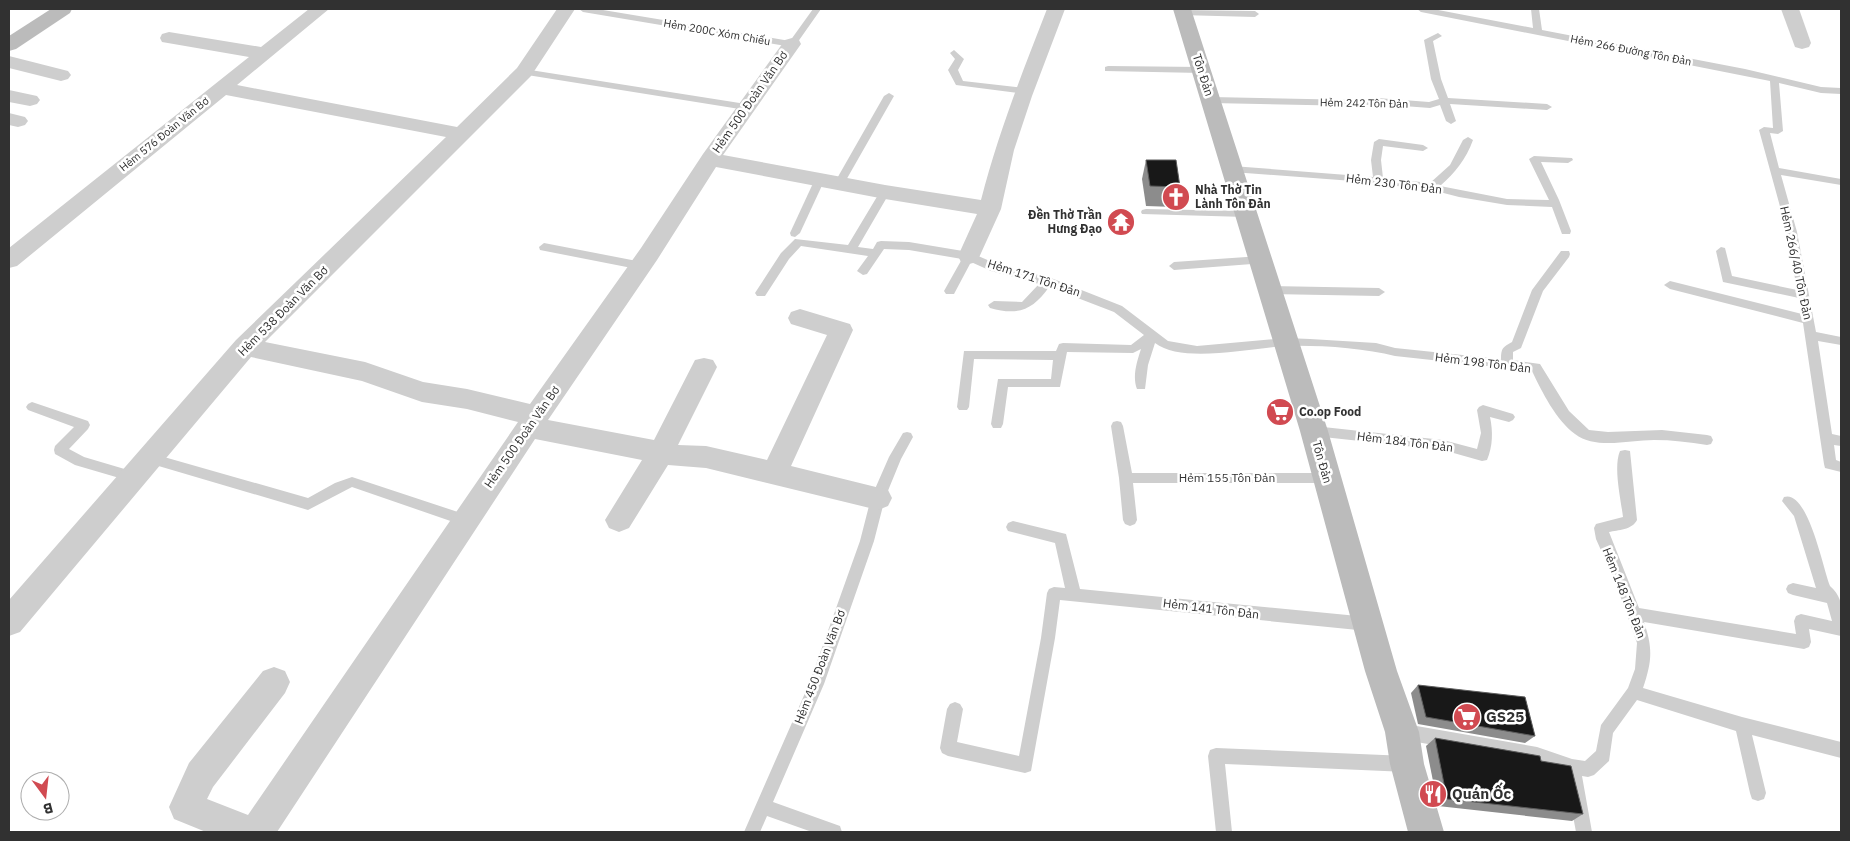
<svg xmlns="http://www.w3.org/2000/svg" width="1850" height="841" font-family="'IBM Plex Sans',sans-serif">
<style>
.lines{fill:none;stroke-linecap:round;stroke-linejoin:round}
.lane{fill:#cecece;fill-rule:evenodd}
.street{fill:#cecece;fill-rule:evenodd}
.secondary{fill:#bbb;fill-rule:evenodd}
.wall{fill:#8c8c8c}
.building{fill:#181818;stroke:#5d5d5d}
.labels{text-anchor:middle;stroke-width:5;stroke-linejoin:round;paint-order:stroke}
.far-street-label{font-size:11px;fill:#313131;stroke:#fff}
.street-label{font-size:12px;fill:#313131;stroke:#fff}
.poi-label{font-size:12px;font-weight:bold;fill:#313131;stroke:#fff;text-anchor:start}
.near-poi-label{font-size:15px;font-weight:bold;fill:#313131;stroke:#fff;text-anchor:start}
</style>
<rect width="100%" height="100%" fill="#fff"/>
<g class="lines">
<g class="lane">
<polygon points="579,9 597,9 790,41 813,9 821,9 795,46 792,47 583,12"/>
<polygon points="1417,9 1433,9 1533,28 1531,9 1539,9 1542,30 1745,69 1821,87 1841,88 1841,94 1821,93 1779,83 1783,131 1778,134 1770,133 1779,168 1841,179 1841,185 1781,175 1797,232 1816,332 1841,337 1841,345 1818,341 1832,434 1841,436 1841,446 1834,445 1836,460 1841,462 1841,472 1825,468 1824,464 1803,323 1670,289 1664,285 1670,281 1802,314 1799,298 1723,282 1716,251 1721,247 1725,248 1732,276 1797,290 1787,232 1759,130 1764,127 1773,128 1770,81 1421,12"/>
<polygon points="1183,10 1255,11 1259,14 1255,17 1180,15 1179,13"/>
<polygon points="1438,33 1442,36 1433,41 1441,79 1448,98 1547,104 1552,107 1547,110 1450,104 1456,121 1451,124 1446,121 1440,105 1430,108 1377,104 1356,106 1211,103 1206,100 1211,97 1356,100 1377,98 1429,102 1439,99 1431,79 1424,40"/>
<polygon points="954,50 964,59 958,70 963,81 1025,88 1030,91 1025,94 956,85 948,70 955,59 950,53"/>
<polygon points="1108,66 1201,67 1206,70 1201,73 1105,71 1105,67"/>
<polygon points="524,69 746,104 751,107 746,110 521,74 521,70"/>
<polygon points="889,93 894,96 845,182 844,184 836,184 835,182 884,96"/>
<path d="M1468,137L1473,140C1466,159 1455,173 1440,186L1507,199L1549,200L1529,159L1534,156L1572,158L1573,160L1568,163L1541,162L1559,200L1571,231L1570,234H1562L1552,207L1507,205L1459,197L1432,190L1353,181L1232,172L1227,169L1232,166L1373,177L1371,160L1374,142L1379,139L1423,145L1428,148L1423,151L1383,146L1381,160L1383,178L1430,183L1450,165L1463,140Z"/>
<polygon points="820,176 825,179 800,233 795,237 791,236 790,233 815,179"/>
<path d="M885,189L890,192L858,247L873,249L877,242L881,241L909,242L969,252L999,265L1051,278L1122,306L1168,341L1197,346L1286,338L1310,339L1376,343L1395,348L1501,359C1501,348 1503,347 1512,342L1532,290L1561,251H1569L1570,254L1569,257L1543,291L1521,348L1513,352V360L1540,364L1569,411L1589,430L1608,432L1662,430L1707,435L1711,436L1713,440L1711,444L1707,445C1689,442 1672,440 1654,440C1629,440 1596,450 1575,434C1556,420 1542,392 1532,371L1395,356C1364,348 1318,345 1285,346C1251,348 1182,364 1155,343L1148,365L1145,389H1137C1132,377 1137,361 1141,349L1133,353L1067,352L1060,387H1008L1003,424L1001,428H993L991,424L998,379H1051L1053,360L974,359L969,407L967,410H959L957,407L964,351H1056L1059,344L1063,343L1131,345L1144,335L1114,312L1049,287C1033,310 1018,316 990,308L988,305L994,301L1022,302L1039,284L991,271L971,262L954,294H946L944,291L962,259L909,250L884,249L867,274L863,275L857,271L868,256L801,246L789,259L765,296H757L755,293L781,253L795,239L848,245L881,190Z"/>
<polygon points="1146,209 1246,211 1251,214 1246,217 1142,214 1141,212 1142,210"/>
<polygon points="544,243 642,262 647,266 642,270 540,250 539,247"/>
<polygon points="1261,256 1265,257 1266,260 1265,263 1174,270 1169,266 1174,262"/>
<polygon points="1270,286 1379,288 1385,292 1379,296 1270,294 1264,290"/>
<polygon points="32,402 88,421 90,425 88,429 69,449 84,457 138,473 140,477 138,481 133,482 75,465 55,454 54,450 55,446 74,427 28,410 26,407 28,404"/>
<path d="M1483,405L1513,414L1515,417L1513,420L1509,422L1490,417C1493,431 1493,446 1487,460L1482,461L1443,450L1314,436L1310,435L1308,431L1310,427L1314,426L1443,440L1477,449L1481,433L1477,410L1479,407Z"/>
<polygon points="1117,421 1121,422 1123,426 1132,473 1327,473 1332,474 1334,478 1332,482 1327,483 1133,483 1137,520 1135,524 1130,526 1125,524 1123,520 1119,478 1111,426 1113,422"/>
<polygon points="907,432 911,433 913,437 901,459 885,498 874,541 824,684 773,802 840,826 842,832 812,832 767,816 760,832 744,832 809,684 860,541 871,498 889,457 903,433"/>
<path d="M1625,450L1630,451L1637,520C1632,530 1618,530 1609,532L1639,608L1796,634L1794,621L1796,616L1801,614L1832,621L1827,603L1793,595L1788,593L1786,589L1788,585L1793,583L1816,588L1794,516L1782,501L1784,497C1808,489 1823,569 1830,586C1846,600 1841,615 1841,636L1809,629L1811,642L1809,647L1804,649L1644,622C1653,649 1652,661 1643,688L1742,717L1841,742V758L1752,735L1766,793L1764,799L1758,801L1752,799L1750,793L1736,731L1637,700L1613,733L1609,761L1594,775L1588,777L1582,776L1592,832H1576L1565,773L1537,763L1405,740L1400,737L1397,732L1400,727L1405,724L1537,747L1572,759L1585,761L1596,751L1601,725L1628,688L1635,669L1637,643L1616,584L1596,539L1594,528L1596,524L1623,517C1621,500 1613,467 1620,451Z"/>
<polygon points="150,453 308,498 335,483 352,477 470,516 472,520 470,524 465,526 352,487 308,510 145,462 144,458 145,454"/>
<polygon points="1013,521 1066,534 1080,589 1368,617 1373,619 1375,624 1373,629 1368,631 1060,600 1055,638 1031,771 1025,773 948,756 942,753 940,748 947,709 950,704 955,702 960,704 963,709 957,742 1019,756 1041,638 1047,593 1049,589 1054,587 1065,588 1055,543 1008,531 1006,527 1008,523"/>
<polygon points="1216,748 1407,756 1413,758 1415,764 1413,770 1407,772 1225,764 1232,832 1216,832 1208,756 1210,750"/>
</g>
<g class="street">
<path d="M309,9H329L237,85L457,127L517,68L557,9H575L531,76L265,342L365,362L423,382L467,389L530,404L641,248L703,154L785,40L792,38L799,40L801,44L723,155L885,185L981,200C998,134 1022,73 1047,9H1065L1032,96L1014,150L1001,209L977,262L969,264L961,262L958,256L977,214L885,199L716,167L657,260L548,420L654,440L695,360L704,358L713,360L717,367L678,445L706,446L767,460L827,335L791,324L788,318L791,312L800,309L850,324L853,330L791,466L888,490L892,498L888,506L878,510L706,468L668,465L629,528L619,532L609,528L605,520L642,460L535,439L277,832H206L174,819L169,807L189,763L263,671L274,667L285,671L290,682L285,693L213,787L207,799L248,815L518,422L467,409L422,402L362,381L251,357L20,632L9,636V600L236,340L446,137L226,95L17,266L9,268V248L249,57L162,42L160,38L162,34L169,32L261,47Z"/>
<polygon points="1781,9 1799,9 1811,43 1809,47 1802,49 1795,47"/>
<polygon points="9,56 68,71 71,75 68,79 61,81 9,68"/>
<polygon points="9,90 37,96 40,100 37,104 30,106 9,102"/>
<polygon points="9,113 25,117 28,121 25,125 18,127 9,125"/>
</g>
<g class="secondary">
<polygon points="51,9 72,9 70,13 16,49 9,51 9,36"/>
<polygon points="1173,9 1191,9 1328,431 1397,671 1419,732 1424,764 1444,832 1408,832 1390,764 1385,732 1365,671 1300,431"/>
</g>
</g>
<g class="wall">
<polygon points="1146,160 1180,187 1175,207 1146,206 1142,179"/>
<polygon points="1418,685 1535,736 1525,743 1418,724 1411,693"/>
<polygon points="1435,738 1541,761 1583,814 1572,821 1438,806 1426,746"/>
</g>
<g class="building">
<polygon points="1146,160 1176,160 1180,187 1150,186"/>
<polygon points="1418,685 1525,697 1535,736 1426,717"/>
<polygon points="1435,738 1540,756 1541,761 1571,766 1583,814 1447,799"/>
</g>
<defs>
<symbol id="church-disc" viewBox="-11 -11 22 22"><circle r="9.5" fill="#d14a51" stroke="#fff"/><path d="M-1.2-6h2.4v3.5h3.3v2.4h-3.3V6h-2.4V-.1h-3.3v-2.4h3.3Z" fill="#fff"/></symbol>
<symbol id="temple-disc" viewBox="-11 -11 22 22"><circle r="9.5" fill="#d14a51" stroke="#fff"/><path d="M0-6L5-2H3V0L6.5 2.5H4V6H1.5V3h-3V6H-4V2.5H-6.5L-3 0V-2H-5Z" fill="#fff"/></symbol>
<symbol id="supermarket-disc" viewBox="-11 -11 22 22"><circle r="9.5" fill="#d14a51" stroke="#fff"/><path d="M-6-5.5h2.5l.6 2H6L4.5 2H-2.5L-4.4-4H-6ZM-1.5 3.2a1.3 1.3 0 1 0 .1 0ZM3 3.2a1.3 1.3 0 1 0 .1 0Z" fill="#fff"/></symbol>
<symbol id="restaurant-disc" viewBox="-11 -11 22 22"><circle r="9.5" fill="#d14a51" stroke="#fff"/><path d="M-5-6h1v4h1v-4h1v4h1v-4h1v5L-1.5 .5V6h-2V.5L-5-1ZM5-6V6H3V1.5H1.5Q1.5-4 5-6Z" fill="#fff"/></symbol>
</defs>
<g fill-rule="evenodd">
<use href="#church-disc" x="1160" y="181" width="32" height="32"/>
<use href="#temple-disc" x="1105" y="206" width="32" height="32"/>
<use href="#supermarket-disc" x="1264" y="396" width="32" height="32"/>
<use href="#supermarket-disc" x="1451" y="701" width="32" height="32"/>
<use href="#restaurant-disc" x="1417" y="778" width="32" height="32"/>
</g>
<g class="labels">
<g class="far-street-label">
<text transform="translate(717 32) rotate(10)" y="4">Hẻm 200C Xóm Chiếu</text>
<text transform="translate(1631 50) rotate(11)" y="4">Hẻm 266 Đường Tôn Đản</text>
<text transform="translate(1364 103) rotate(1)" y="4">Hẻm 242 Tôn Đản</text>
<text transform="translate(164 134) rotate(-39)" y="4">Hẻm 576 Đoàn Văn Bơ</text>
</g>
<g class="street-label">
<text transform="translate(1203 75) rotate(72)" y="4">Tôn Đản</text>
<text transform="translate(750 102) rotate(-55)" y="4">Hẻm 500 Đoàn Văn Bơ</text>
<text transform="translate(1394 184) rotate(7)" y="4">Hẻm 230 Tôn Đản</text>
<text transform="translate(1796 263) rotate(78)" y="4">Hẻm 266/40 Tôn Đản</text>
<text transform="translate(1034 278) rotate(18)" y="4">Hẻm 171 Tôn Đản</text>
<text transform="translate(283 311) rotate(-45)" y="4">Hẻm 538 Đoàn Văn Bơ</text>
<text transform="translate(1483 363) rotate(7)" y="4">Hẻm 198 Tôn Đản</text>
<text transform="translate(522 437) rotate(-55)" y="4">Hẻm 500 Đoàn Văn Bơ</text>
<text transform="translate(1405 442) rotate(7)" y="4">Hẻm 184 Tôn Đản</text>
<text transform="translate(1322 462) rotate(74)" y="4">Tôn Đản</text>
<text x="1227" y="482">Hẻm 155 Tôn Đản</text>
<text transform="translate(1624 593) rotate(68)" y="4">Hẻm 148 Tôn Đản</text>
<text transform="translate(1211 609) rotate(7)" y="4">Hẻm 141 Tôn Đản</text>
<text transform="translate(820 667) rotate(-69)" y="4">Hẻm 450 Đoàn Văn Bơ</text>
</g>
<g class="poi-label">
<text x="1195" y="194">Nhà Thờ Tin<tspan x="1195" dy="14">Lành Tôn Đản</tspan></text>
<text x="1102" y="219" text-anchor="end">Đền Thờ Trần<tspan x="1102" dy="14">Hưng Đạo</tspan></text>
<text x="1299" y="416">Co.op Food</text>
</g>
<g class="near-poi-label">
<text x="1486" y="722">GS25</text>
<text x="1452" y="799">Quán Ốc</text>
</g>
</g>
<rect width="1850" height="841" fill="none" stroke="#313131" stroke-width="20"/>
<g transform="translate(45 796) rotate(165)"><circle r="24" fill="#ffffff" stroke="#adadad"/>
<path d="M0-4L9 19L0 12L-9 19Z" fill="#d14a51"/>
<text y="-8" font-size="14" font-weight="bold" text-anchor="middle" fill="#313131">B</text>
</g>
</svg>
